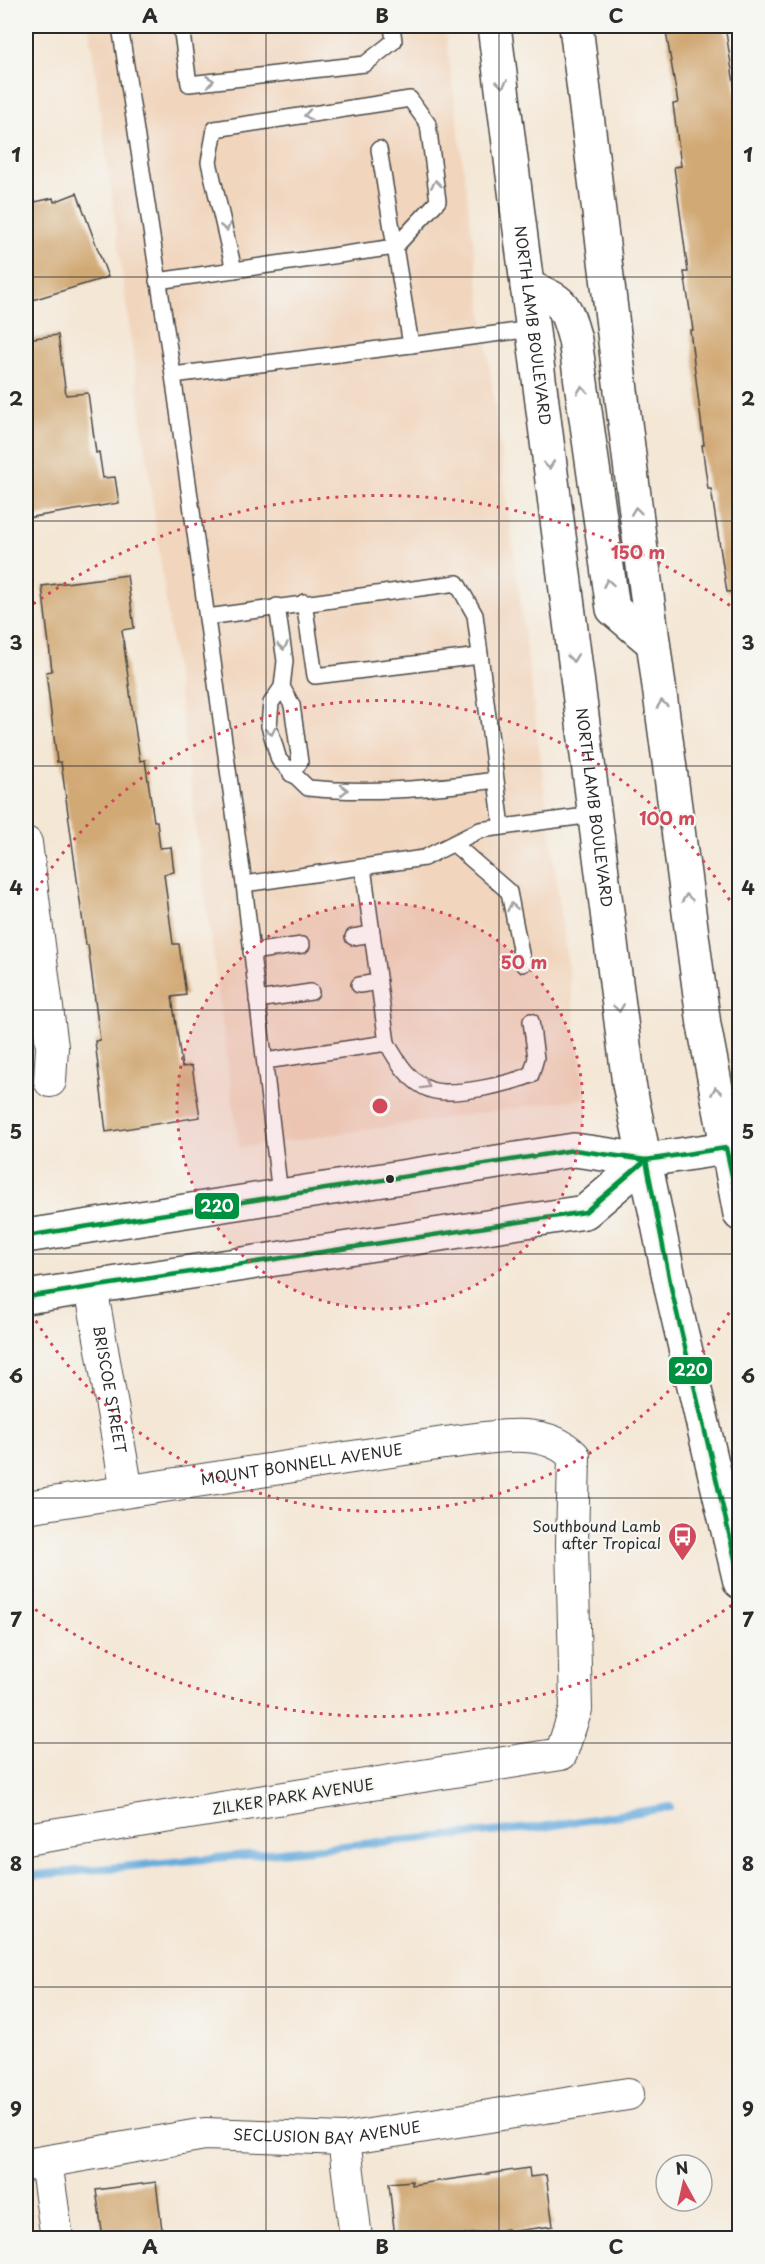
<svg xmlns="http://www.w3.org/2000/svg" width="765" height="2264" font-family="'Playpen Sans',sans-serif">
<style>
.built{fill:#f1d5bd}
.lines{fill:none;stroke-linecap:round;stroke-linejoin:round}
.stream{stroke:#68acdd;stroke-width:8}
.building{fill:#d1a974}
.lane-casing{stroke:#494745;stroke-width:18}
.street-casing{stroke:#494745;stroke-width:34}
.secondary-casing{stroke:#494745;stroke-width:36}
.lane{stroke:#fff;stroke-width:15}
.street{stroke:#fff;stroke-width:32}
.secondary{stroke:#fff;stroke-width:33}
.bus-1-casing{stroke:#f6f6f2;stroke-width:9}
.bus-1{stroke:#009140;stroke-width:4.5}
.oneway{stroke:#a0a0a0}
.grid{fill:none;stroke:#2b2b2b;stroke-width:1.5;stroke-opacity:0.55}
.ring{fill:none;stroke:#d1495b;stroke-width:3;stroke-dasharray:3 6}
.bus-dot{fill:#2b2b2b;stroke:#f6f6f2;stroke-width:2}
.labels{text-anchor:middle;stroke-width:4.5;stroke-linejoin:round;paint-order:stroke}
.street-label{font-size:15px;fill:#2b2b2b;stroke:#f6f6f2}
.poi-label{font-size:15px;fill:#2b2b2b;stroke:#f6f6f2;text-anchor:end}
.centre{fill:#d1495b;stroke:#f6f6f2;stroke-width:3}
.ring-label{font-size:18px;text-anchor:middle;font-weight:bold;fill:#d1495b;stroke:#f6f6f2;stroke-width:4.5;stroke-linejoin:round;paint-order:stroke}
.line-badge{stroke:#f6f6f2;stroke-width:2}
.badge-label{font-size:16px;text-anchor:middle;font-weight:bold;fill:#fff}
.neatline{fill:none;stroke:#2b2b2b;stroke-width:2}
.grid-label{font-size:20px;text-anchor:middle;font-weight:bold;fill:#2b2b2b}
</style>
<rect width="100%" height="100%" fill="#f6f6f2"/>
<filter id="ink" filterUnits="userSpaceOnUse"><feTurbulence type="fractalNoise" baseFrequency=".0167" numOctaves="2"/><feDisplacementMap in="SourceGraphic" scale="12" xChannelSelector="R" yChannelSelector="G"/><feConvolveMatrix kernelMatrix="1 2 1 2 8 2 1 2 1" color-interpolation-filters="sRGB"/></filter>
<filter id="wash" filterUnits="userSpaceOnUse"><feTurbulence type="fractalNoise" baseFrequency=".008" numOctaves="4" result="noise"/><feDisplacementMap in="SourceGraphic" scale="24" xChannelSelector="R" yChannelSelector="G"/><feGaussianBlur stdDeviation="1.35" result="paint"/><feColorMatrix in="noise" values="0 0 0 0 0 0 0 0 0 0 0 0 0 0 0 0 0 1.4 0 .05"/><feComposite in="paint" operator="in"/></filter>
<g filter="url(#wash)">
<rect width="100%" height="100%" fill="#f4e7d6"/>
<polygon class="built" points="89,26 445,26 585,1098 239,1148"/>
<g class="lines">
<polyline class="stream" points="26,1876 542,1827 670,1807"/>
</g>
<g id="blocks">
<g class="building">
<polygon points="665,26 725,26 736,96 740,95 740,591 727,592 711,489 708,489 702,445 704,445 690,330 693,330 684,272 688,272 674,167 681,166 673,104 678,103"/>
<polygon points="77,193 108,277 26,302 26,204 53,198 54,202"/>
<polygon points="58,335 66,395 88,393 96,453 99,452 103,478 115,477 119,503 26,518 26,339"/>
<polygon points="127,575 134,628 122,630 131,700 140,761 145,760 154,821 157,821 160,848 171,847 174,872 164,874 173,944 179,944 186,995 172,997 182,1067 192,1066 200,1117 106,1132 95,1041 100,1040 88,945 86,945 61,762 57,762 46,672 52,671 42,586"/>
<polygon points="529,2168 530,2177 546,2175 553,2226 507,2232 507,2229 441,2238 395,2238 389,2183 412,2181 412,2185"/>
<polygon points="156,2182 163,2238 103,2238 96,2190"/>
</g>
</g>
</g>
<g filter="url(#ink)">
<use href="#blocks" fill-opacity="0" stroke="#494745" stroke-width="1.5"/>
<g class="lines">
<defs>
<g id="lane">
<polyline points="120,26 173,375 244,884"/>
<polyline points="181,26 189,84 365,64 394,41 392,26"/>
<polyline points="379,149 395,247"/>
<polyline points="234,270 209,162 215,129 410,99 428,124 438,201 395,247"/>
<polyline points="157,281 395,247 411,345 173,375"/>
<polyline points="411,345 532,329"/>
<polyline points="304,602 315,676 480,656"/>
<path d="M277,606L285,661L282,687L271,703L269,726L279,760L308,788C369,794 433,789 495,780"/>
<polyline points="207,617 457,583 475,615 502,827"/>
<polyline points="282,687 292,705 300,762 291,774"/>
<polyline points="454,844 509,892 523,964"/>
<polyline points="353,937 372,934"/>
<polyline points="251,952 302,945"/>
<polyline points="359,985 379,982"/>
<polyline points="257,1000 311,992"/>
<path d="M387,1043C397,1061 410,1083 431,1090C454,1097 508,1084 531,1075L536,1058L531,1021"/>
<polyline points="265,1061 387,1043 363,867"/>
<polyline points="280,1195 244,884 424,858 480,830 593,815"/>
</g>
<g id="street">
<polyline points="26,843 52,1047 50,1081"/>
<path id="s1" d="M91,1287L127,1491"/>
<path id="s2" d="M26,1507L444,1443C486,1439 543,1423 574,1456L572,1544L576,1709L561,1754L26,1839"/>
<polyline points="344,2139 356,2238"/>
<polyline points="46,2162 57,2238"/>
<path id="s3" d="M26,2165L205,2134L344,2139L628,2094"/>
</g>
<g id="secondary">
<path id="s4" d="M494,26L629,1084L672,1292L740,1582"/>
<polyline points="576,26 638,528 704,1025 740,1214"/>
<path d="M527,287C563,301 565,302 575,340L613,609L653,643"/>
<polyline points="26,1236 574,1150 646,1160 726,1148"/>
<polyline points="26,1297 585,1212 646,1160"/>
</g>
</defs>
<use href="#lane" class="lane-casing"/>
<use href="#street" class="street-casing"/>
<use href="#secondary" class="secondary-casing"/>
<use href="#lane" class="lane"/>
<use href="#street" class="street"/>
<use href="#secondary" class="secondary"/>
<defs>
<g id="bus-1">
<polyline points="646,1160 672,1292 740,1580"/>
<polyline points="26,1236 574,1150 646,1160 726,1148 740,1212"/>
<polyline points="26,1297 585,1212 646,1160"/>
</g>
</defs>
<use href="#bus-1" class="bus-1-casing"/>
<use href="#bus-1" class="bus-1"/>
</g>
<defs><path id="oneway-chevron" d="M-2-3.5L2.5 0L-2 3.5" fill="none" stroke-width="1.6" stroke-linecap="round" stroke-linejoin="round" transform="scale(1.5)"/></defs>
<g class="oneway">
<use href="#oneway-chevron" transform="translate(210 81) rotate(-7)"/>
<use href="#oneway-chevron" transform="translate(502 84) rotate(83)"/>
<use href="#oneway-chevron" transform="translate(308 115) rotate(171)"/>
<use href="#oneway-chevron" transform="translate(436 184) rotate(-97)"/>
<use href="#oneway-chevron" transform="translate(226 227) rotate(77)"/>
<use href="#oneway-chevron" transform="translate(582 390) rotate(-98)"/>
<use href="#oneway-chevron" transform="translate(549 465) rotate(83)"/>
<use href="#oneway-chevron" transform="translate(636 511) rotate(-97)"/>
<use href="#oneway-chevron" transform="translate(608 583) rotate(-100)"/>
<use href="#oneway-chevron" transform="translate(283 646) rotate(81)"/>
<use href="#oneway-chevron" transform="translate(573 658) rotate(83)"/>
<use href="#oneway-chevron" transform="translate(662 704) rotate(-98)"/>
<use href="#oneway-chevron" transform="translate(271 731) rotate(78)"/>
<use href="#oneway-chevron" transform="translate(344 790) rotate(-1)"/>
<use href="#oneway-chevron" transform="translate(687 898) rotate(-98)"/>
<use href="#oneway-chevron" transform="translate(512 907) rotate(-101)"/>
<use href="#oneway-chevron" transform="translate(619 1008) rotate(82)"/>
<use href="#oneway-chevron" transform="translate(426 1085) rotate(29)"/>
<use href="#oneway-chevron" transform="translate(716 1091) rotate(-100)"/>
</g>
</g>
<path class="grid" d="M266,26V2238M499,26V2238M26,277H740M26,521H740M26,766H740M26,1010H740M26,1254H740M26,1498H740M26,1743H740M26,1987H740"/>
<circle cx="380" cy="1106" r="203" fill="#d1495b" fill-opacity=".12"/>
<g class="ring">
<circle cx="380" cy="1106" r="203"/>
<path d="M738 1297A406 406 0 0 1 27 1306M27 906A406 406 0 0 1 738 915"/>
<path d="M739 1600A610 610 0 0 1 26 1603M26 609A610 610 0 0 1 739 612"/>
</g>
<defs>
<symbol id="bus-pin" viewBox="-11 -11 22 30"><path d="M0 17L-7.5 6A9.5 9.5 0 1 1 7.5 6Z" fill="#d1495b" stroke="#f6f6f2"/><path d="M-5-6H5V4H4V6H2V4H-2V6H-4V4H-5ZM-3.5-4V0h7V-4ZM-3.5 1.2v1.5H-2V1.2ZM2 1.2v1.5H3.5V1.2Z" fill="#fff"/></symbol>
</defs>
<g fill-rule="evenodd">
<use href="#bus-pin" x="666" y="1520" width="33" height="45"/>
</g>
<circle class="bus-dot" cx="390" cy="1179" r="5"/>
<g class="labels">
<g class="street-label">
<text dy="5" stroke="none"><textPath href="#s4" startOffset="302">NORTH LAMB BOULEVARD</textPath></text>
<text dy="5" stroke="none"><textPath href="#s4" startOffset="788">NORTH LAMB BOULEVARD</textPath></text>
<text dy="5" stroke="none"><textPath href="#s1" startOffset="104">BRISCOE STREET</textPath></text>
<text dy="5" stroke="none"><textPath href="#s2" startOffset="279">MOUNT BONNELL AVENUE</textPath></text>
<text transform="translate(293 1797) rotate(-9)" y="5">ZILKER PARK AVENUE</text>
<text dy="5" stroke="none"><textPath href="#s3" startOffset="304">SECLUSION BAY AVENUE</textPath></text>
</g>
<g class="poi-label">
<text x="661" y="1532">Southbound Lamb<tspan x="661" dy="17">after Tropical</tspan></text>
</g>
</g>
<circle cx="380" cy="1106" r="9" class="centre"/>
<g class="ring-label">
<text x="638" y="559">150 m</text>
<text x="667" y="825">100 m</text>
<text x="524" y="969">50 m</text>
</g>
<g class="line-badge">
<rect x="194" y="1192" width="46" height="28" rx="6" fill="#009140"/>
<rect x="668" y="1356" width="45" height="29" rx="6" fill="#009140"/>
</g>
<g class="badge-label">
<text x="217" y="1212">220</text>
<text x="691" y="1376">220</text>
</g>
<rect width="765" height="2264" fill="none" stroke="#f6f6f2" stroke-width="66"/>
<g transform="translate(684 2183) rotate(352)"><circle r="28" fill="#f6f6f2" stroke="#a5a5a2" stroke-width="1.5"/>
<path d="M0-4.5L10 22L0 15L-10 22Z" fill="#d1495b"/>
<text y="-9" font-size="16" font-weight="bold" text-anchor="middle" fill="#2b2b2b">N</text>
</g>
<rect x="33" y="33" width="699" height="2198" class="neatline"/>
<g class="grid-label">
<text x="150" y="23">A</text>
<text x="382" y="23">B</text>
<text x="616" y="23">C</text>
<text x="16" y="162">1</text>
<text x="748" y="162">1</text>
<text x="16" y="406">2</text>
<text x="748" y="406">2</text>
<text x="16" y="650">3</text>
<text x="748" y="650">3</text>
<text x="16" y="895">4</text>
<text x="748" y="895">4</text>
<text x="16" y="1139">5</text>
<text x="748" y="1139">5</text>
<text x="16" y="1383">6</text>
<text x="748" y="1383">6</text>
<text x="16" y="1627">7</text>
<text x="748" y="1627">7</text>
<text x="16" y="1871">8</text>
<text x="748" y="1871">8</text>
<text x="16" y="2116">9</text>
<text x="748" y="2116">9</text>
<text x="150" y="2254">A</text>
<text x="382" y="2254">B</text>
<text x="616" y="2254">C</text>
</g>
</svg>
